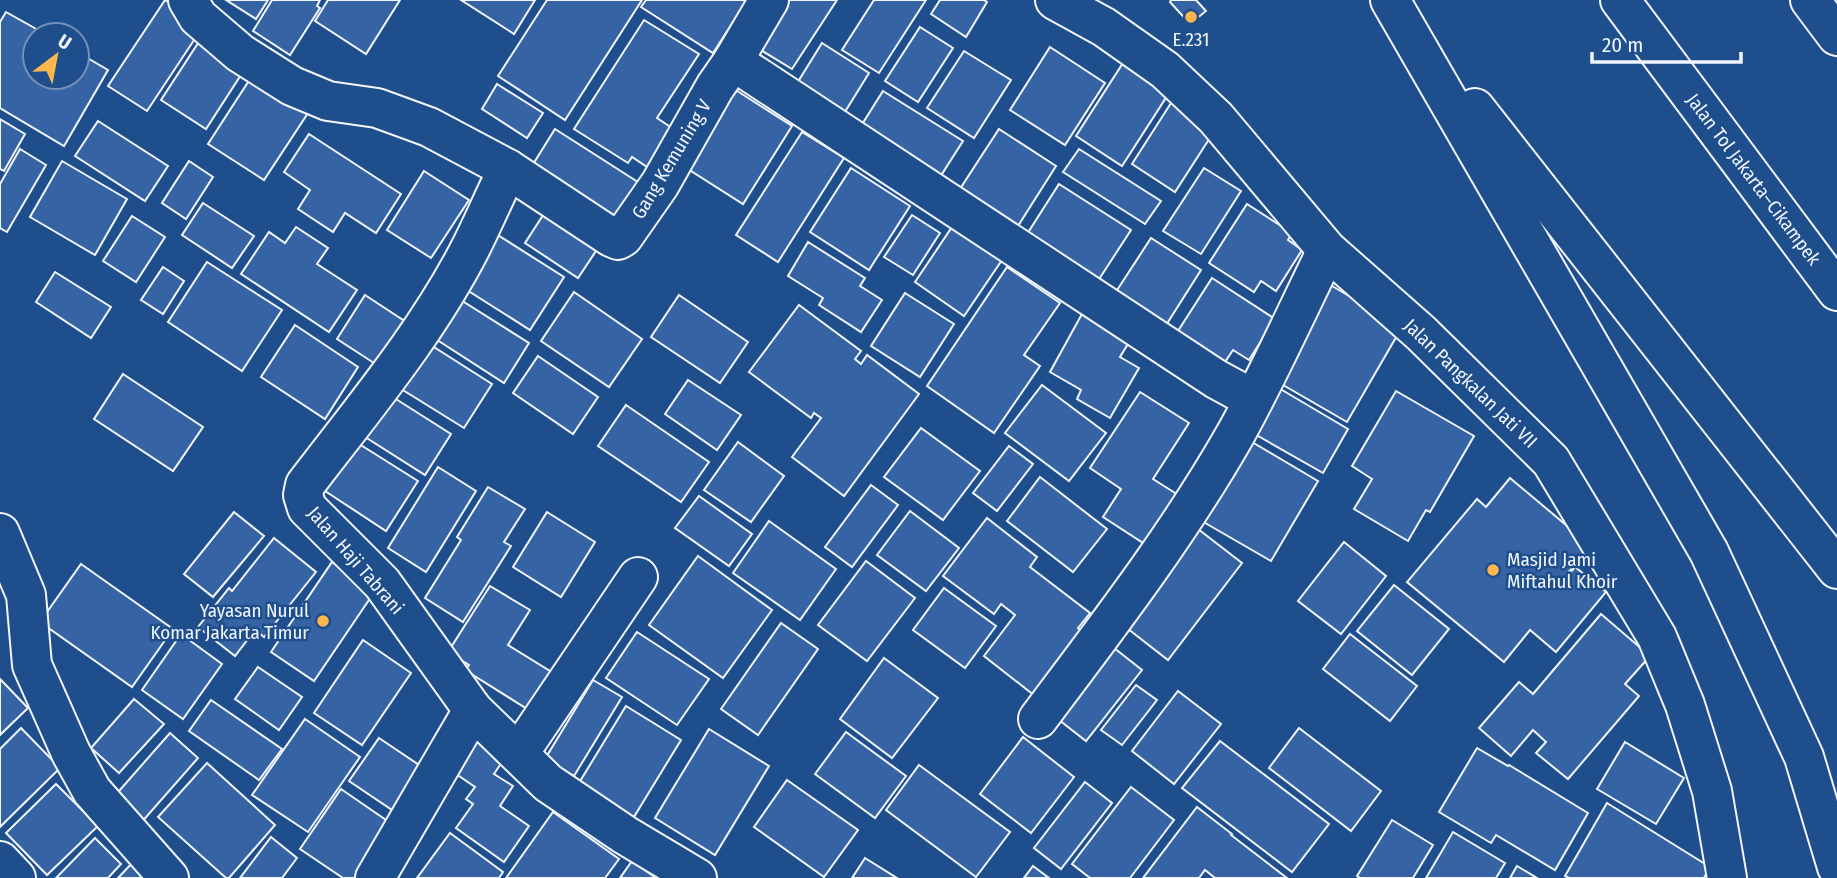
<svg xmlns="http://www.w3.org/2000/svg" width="1837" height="878" font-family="'Fira Sans Condensed',sans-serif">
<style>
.building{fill:#3563a3;stroke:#f2f6ff;stroke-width:2}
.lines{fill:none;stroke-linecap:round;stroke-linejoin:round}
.minor-casing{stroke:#f2f6ff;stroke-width:42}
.highway-casing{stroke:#f2f6ff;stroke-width:42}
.minor{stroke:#1f4e8c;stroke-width:38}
.highway{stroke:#1f4e8c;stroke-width:38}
.poi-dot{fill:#ffb74d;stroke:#1f4e8c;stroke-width:2.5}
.labels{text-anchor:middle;stroke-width:5;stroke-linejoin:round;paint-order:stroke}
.poi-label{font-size:19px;fill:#f2f6ff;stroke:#1f4e8c}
.street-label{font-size:19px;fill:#f2f6ff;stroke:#1f4e8c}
</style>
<rect width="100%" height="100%" fill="#1f4e8c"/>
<g class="building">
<polygon points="165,0 204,25 147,111 108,86"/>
<polygon points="226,0 268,0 256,19"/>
<polygon points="272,0 320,0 317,6 320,8 290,55 253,31"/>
<polygon points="328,0 400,0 366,54 315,21"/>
<polygon points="461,0 535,0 514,34"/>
<polygon points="547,0 642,0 565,120 498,76"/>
<polygon points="646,0 743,0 746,2 713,53 641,7"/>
<polygon points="773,0 837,0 792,69 746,41"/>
<polygon points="874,0 926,0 879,73 842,50"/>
<polygon points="940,0 984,0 987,2 966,37 931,14"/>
<polygon points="1171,0 1196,0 1206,11 1190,24 1170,2"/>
<polygon points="6,12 47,35 35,35 35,77 77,77 77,52 108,70 64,146 0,108 0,22"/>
<polygon points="644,20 699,54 657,118 678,132 653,171 632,157 628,163 574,129"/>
<polygon points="920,27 953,48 918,102 885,81"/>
<polygon points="204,34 248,64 206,129 161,100"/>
<polygon points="822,43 869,73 843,115 796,85"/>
<polygon points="1050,47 1105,83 1065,145 1010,110"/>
<polygon points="964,51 1011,80 974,138 927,108"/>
<polygon points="1123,63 1169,93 1122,166 1076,136"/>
<polygon points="252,76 308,113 264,180 208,144"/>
<polygon points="497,84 543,113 527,138 482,109"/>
<polygon points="731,87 792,126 743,204 680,164"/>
<polygon points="883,91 963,141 940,177 861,126"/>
<polygon points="1171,103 1215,130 1175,192 1132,164"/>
<polygon points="0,119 25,134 4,171 0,169"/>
<polygon points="98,121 168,166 145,201 75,156"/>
<polygon points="555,129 641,184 612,228 527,174"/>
<polygon points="999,129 1056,166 1016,229 958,192"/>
<polygon points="802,132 844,158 778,262 736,235"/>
<polygon points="309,134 401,194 376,233 345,213 333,232 298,209 310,190 284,172"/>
<polygon points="20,149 46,165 7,232 0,228 0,184"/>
<polygon points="1079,149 1161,201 1145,224 1063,172"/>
<polygon points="62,161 127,199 95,255 30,217"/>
<polygon points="189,161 213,177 186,219 162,203"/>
<polygon points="851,168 910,206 869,270 810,232"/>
<polygon points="1204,168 1241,191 1201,254 1163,231"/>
<polygon points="424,171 469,200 431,258 387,230"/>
<polygon points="1059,184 1131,230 1094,287 1022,242"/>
<polygon points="203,203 254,236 232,268 182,235"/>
<polygon points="551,203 604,239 578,278 525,243"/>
<polygon points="1247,204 1292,233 1288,240 1302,250 1276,291 1261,281 1254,292 1209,263"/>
<polygon points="912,215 940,233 913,275 884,257"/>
<polygon points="132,216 165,237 136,282 103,261"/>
<polygon points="296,227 328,248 317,264 357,290 329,332 241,274 269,232 285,243"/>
<polygon points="952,227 1002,260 964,316 915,282"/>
<polygon points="493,232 564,277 530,330 459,285"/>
<polygon points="1151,238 1201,270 1161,333 1110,301"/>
<polygon points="808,242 865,278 860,286 882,300 861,332 819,305 823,298 788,276"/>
<polygon points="207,262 282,310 242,371 168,322"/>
<polygon points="163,267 184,281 163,314 141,300"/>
<polygon points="1007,267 1060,303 1024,355 1040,366 994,433 927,386"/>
<polygon points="55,272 111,307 91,338 36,302"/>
<polygon points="1212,278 1275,319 1249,360 1233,350 1225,362 1178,331"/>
<polygon points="1327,283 1402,327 1347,422 1271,378"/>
<polygon points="574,292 642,339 609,387 541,341"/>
<polygon points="905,293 954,324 920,377 871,346"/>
<polygon points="365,295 406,322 377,365 337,339"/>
<polygon points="679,295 748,342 720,383 651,337"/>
<polygon points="456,297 529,343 504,383 431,336"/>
<polygon points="799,305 861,351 855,359 861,364 867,355 919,394 844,496 792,457 821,418 814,413 811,418 749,372"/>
<polygon points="1083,312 1131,339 1120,357 1139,368 1110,418 1077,399 1081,390 1050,372"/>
<polygon points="295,325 358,367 325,419 261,377"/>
<polygon points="426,342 492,384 464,428 398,387"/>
<polygon points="538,356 598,397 573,434 513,393"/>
<polygon points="123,374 203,427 173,471 94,419"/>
<polygon points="688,380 741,415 717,450 665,414"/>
<polygon points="1042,385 1106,433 1069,481 1005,433"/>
<polygon points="1277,387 1348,429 1323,473 1251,432"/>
<polygon points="1396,391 1474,436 1430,512 1426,510 1408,541 1354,509 1372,479 1352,466"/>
<polygon points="1140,392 1189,423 1153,479 1183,498 1151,548 1103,517 1121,489 1090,468"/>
<polygon points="388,394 451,434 425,475 362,435"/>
<polygon points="626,405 709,462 681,502 598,446"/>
<polygon points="921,428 980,471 943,520 884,477"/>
<polygon points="1247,439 1318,481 1271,561 1200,520"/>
<polygon points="356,442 418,481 386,531 325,491"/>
<polygon points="738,442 784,476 751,522 704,490"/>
<polygon points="1009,446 1033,464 997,511 973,493"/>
<polygon points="438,467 476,491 426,572 388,548"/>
<polygon points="1040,477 1107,529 1073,572 1007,521"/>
<polygon points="1510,478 1591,546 1567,574 1568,575 1575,567 1606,592 1556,652 1530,630 1504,662 1407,582 1477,499 1486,507"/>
<polygon points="871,485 898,505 852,567 825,547"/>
<polygon points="488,487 525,509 504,542 511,546 463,622 425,598 461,540 457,537"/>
<polygon points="699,496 752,534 729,566 675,528"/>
<polygon points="910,511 959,548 926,591 877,555"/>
<polygon points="234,512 264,536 213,597 184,574"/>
<polygon points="547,512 595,542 561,597 513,567"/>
<polygon points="987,518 1037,557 1030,567 1090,613 1078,628 1083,632 1035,696 984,656 1015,615 1001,604 994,614 943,576"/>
<polygon points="769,521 836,569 800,620 733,573"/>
<polygon points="1198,529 1242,563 1168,660 1123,625"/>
<polygon points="274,538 316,572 264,637 255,630 235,656 198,627 229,588 232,591"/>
<polygon points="1344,542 1386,576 1341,634 1298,601"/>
<polygon points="698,556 772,610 723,678 649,625"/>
<polygon points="866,561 915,598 867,661 818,625"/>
<polygon points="332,562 375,591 314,681 271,652"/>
<polygon points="81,564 173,629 132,687 40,622"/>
<polygon points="1394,585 1449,629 1412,675 1357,631"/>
<polygon points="490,586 530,610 508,645 563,679 540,717 465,670 469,665 448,652"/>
<polygon points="944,588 996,626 965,668 913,630"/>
<polygon points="1601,614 1650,656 1625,684 1639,696 1568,779 1536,753 1546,742 1533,730 1511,756 1479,728 1519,682 1533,694"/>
<polygon points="781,623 818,649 758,735 721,709"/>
<polygon points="637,632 709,679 677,725 606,678"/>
<polygon points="181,634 222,664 183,719 142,690"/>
<polygon points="1350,634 1417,686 1390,721 1323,669"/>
<polygon points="363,640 411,673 362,745 314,713"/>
<polygon points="1109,644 1142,670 1086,741 1054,716"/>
<polygon points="884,658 938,698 892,758 840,719"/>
<polygon points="258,667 302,697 279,730 235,699"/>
<polygon points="0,679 28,708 0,735"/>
<polygon points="593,680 622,697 574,776 545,759"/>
<polygon points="1136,685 1157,700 1122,745 1101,730"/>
<polygon points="1178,691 1221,724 1174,784 1132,751"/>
<polygon points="134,699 164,724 119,773 91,748"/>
<polygon points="211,700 282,749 259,780 189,731"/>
<polygon points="626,706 681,740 629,825 574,791"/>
<polygon points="305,719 360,757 308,832 252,795"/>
<polygon points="469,727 508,753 494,774 513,786 500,806 529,826 504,862 456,828 473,804 466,799 475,787 443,765"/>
<polygon points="21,728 60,768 0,827 0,749"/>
<polygon points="1299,728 1381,791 1351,831 1269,768"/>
<polygon points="709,729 769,766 715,855 655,818"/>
<polygon points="846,732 906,776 875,818 815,774"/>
<polygon points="170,733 198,758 140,824 112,799"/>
<polygon points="1023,737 1074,777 1031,833 980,794"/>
<polygon points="379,738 434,775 404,818 349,781"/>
<polygon points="1220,741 1329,824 1292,872 1182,788"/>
<polygon points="1625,742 1684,778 1656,824 1597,789"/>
<polygon points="1477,748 1508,766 1509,765 1588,813 1555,870 1496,835 1491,843 1439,812"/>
<polygon points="207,763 275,825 229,878 226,878 158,817"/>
<polygon points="919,765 1010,832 976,877 886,810"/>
<polygon points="787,780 858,830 824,877 754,827"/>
<polygon points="1085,782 1112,803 1061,869 1034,848"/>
<polygon points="56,784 98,826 47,875 6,833"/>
<polygon points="1131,787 1174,820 1130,878 1090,878 1072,864"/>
<polygon points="341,789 402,831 370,878 343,878 300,849"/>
<polygon points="1607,803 1710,867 1704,878 1569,878 1565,876"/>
<polygon points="1197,807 1232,834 1231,835 1287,878 1215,878 1205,870 1199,878 1143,878"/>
<polygon points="553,812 619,859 605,878 506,878"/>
<polygon points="1392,820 1433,845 1413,878 1360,878 1357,876"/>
<polygon points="1453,832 1505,863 1496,878 1426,878"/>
<polygon points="450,833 503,872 499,878 417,878"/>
<polygon points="271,837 297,858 282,878 240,878"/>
<polygon points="95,838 121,864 108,878 56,878"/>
<polygon points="865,858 897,878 852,878"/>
<polygon points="134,861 151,878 118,878"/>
<polygon points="632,861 656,878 620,878"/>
<polygon points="1033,866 1049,878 1024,878"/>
<polygon points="1517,866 1537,878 1510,878"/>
</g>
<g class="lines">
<defs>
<g id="minor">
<polyline points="188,0 198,17 240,53 292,86 328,101 377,108 429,127 508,169 611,237 618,240 623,237 660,184 715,87 733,61 769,0"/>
<polyline points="1055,0 1104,27 1165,70 1216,118 1327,250 1421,333 1551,461 1657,637 1685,705 1712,791 1727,878"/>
<polyline points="733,61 1216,379 1253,399"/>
<path d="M508,169C495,195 484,221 471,247C427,333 363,409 305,485L303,495L307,508L382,583L473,710L548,783L625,835L697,878"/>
<polyline points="0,533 26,595 32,665 71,753 92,791 169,878"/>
<path d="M1038,719C1107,627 1178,535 1235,435C1268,376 1297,311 1327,250"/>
<polyline points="519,753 638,577"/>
<polyline points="0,861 16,878"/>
<polyline points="375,878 473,710"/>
</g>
<g id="highway">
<polyline points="1390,0 1709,552 1804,757 1837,867"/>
<polyline points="1620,0 1837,291"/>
<polyline points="1810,0 1837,36"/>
<polyline points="1475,108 1837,569"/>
</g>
</defs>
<use href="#minor" class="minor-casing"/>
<use href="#highway" class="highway-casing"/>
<use href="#minor" class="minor"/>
<use href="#highway" class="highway"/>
</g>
<g class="poi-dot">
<circle cx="1191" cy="17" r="7"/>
<circle cx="1493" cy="570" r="7"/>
<circle cx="323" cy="621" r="7"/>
</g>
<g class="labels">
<g class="poi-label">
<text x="1191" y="46">E.231</text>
<text x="1507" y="566" text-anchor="start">Masjid Jami<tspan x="1507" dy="22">Miftahul Khoir</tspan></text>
<text x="309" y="617" text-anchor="end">Yayasan Nurul<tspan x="309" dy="22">Komar Jakarta Timur</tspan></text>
</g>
<g class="street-label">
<text transform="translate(671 159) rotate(-59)" y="7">Gang Kemuning V</text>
<text transform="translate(1754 179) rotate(53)" y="7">Jalan Tol Jakarta–Cikampek</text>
<text transform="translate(1471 383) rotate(44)" y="7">Jalan Pangkalan Jati VII</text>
<text transform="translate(356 560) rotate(49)" y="7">Jalan Haji Tabrani</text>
</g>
</g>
<g transform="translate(56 56) rotate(32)"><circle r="33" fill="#1f4e8c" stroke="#7391ba" stroke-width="2"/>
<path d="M0-5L12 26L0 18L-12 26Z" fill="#ffb74d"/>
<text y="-10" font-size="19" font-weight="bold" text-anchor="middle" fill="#f2f6ff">U</text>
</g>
<path d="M1592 52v10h149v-10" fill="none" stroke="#f2f6ff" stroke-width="3.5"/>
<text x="1602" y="52" font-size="21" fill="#f2f6ff" stroke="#1f4e8c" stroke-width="5" paint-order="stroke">20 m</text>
</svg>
